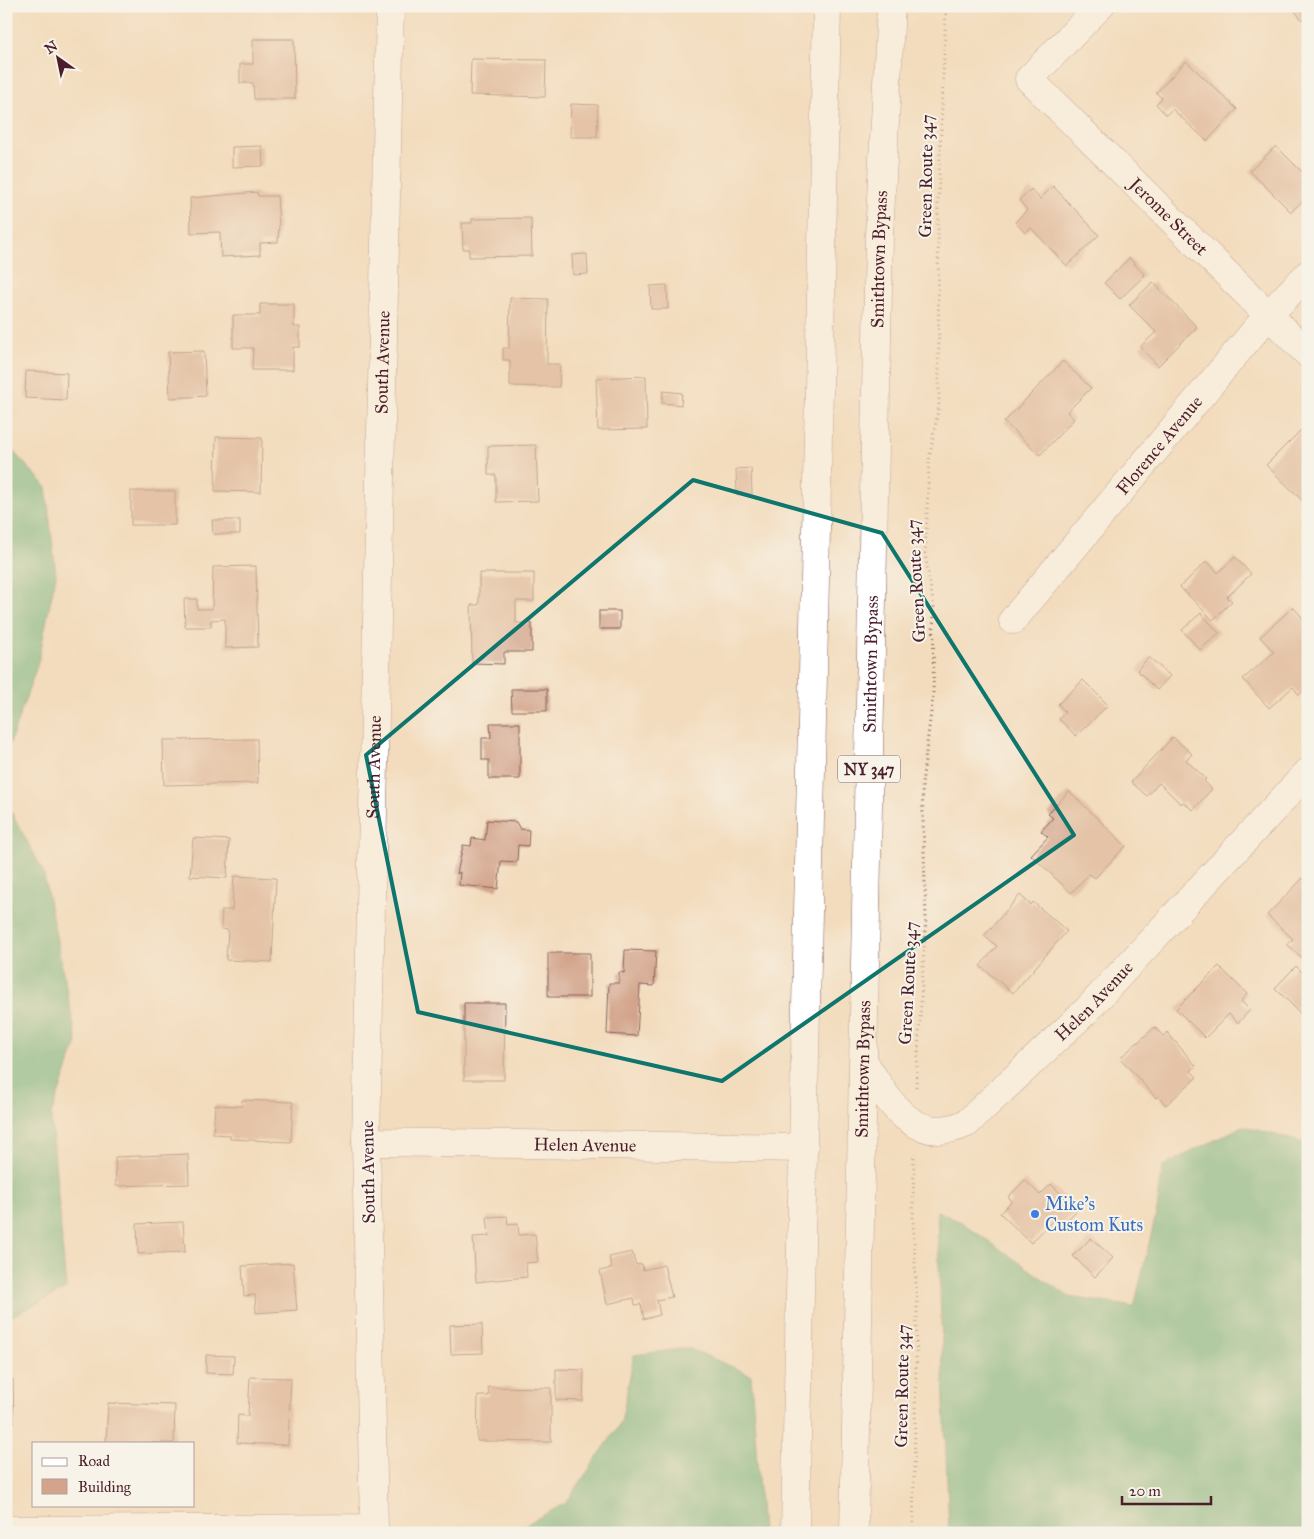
<svg xmlns="http://www.w3.org/2000/svg" width="1314" height="1539" font-family="'IM FELL Great Primer',serif">
<style>
.forest{fill:#64b37e;stroke:#576954}
.building{fill:#d3a48b}
.lines{fill:none;stroke-linecap:round;stroke-linejoin:round}
.minor-casing{stroke:#85615e;stroke-width:29}
.highway-casing{stroke:#85615e;stroke-width:29}
.path{stroke:#85615e;stroke-width:3;stroke-dasharray:1 4;stroke-linecap:butt}
.minor{stroke:#fff;stroke-width:28}
.highway{stroke:#fff;stroke-width:28}
.marked{fill:none;stroke:#0f766e;stroke-width:4;stroke-linejoin:round}
.shop-dot{fill:#3f7fe0;stroke:#f7f3e8;stroke-width:2}
.labels{text-anchor:middle;stroke-width:4;stroke-linejoin:round;paint-order:stroke}
.shield{fill:#f7f3e8;stroke:#7e5f64;stroke-width:1}
.shield-label{font-size:16px;font-weight:bold;fill:#4a1f2b}
.street-label{font-size:18px;fill:#4a1f2b;stroke:#f7f3e8}
.shop-label{font-size:18px;fill:#366cbe;stroke:#f7f3e8;text-anchor:start}
</style>
<rect width="100%" height="100%" fill="#f7f3e8"/>
<filter id="ink" filterUnits="userSpaceOnUse"><feTurbulence type="fractalNoise" baseFrequency=".02" numOctaves="2"/><feDisplacementMap in="SourceGraphic" scale="10" xChannelSelector="R" yChannelSelector="G"/><feConvolveMatrix kernelMatrix="1 2 1 2 8 2 1 2 1" color-interpolation-filters="sRGB"/></filter>
<filter id="wash" filterUnits="userSpaceOnUse"><feTurbulence type="fractalNoise" baseFrequency=".0096" numOctaves="4" result="noise"/><feDisplacementMap in="SourceGraphic" scale="20" xChannelSelector="R" yChannelSelector="G"/><feGaussianBlur stdDeviation="1.12" result="paint"/><feColorMatrix in="noise" values="0 0 0 0 0 0 0 0 0 0 0 0 0 0 0 0 0 1.4 0 .05"/><feComposite in="paint" operator="in"/></filter>
<g filter="url(#wash)">
<rect width="100%" height="100%" fill="#f3dcbd"/>
<g class="forest">
<polygon points="6,444 46,486 56,575 38,663 6,754"/>
<polygon points="6,802 43,871 77,1042 51,1115 66,1289 6,1319"/>
<polygon points="1243,1126 1308,1144 1308,1533 949,1533 937,1211 961,1222 1069,1297 1134,1307 1157,1210 1163,1166"/>
<polygon points="688,1348 751,1375 762,1533 510,1533 566,1503 621,1423 634,1355"/>
</g>
<g id="blocks">
<g class="building">
<polygon points="1291,6 1308,6 1308,15 1302,20"/>
<polygon points="253,39 294,39 295,99 254,99 253,83 240,83 240,64 253,64"/>
<polygon points="471,59 546,60 545,97 470,95"/>
<polygon points="1186,61 1237,109 1207,141 1172,109 1166,115 1156,104 1162,98 1156,93"/>
<polygon points="571,104 598,105 597,137 570,137"/>
<polygon points="262,146 263,166 232,167 232,147"/>
<polygon points="1276,146 1305,175 1308,172 1308,196 1291,212 1250,171"/>
<polygon points="1053,186 1099,235 1067,266 1031,228 1025,233 1015,222 1027,210 1019,200 1031,189 1040,199"/>
<polygon points="257,192 258,196 277,196 279,224 278,242 260,243 260,255 221,257 220,232 191,233 190,198"/>
<polygon points="531,218 532,256 469,257 469,249 463,249 462,223 472,223 472,219"/>
<polygon points="587,254 588,274 573,275 572,255"/>
<polygon points="1129,258 1145,275 1120,299 1104,283"/>
<polygon points="1153,282 1197,327 1158,366 1140,347 1156,332 1129,305"/>
<polygon points="667,285 668,309 651,309 650,286"/>
<polygon points="510,298 548,299 547,364 560,364 559,387 510,386 510,360 503,360 503,348 509,348"/>
<polygon points="260,304 294,304 294,327 300,327 300,347 293,347 293,370 252,370 253,348 233,348 233,315 260,315"/>
<polygon points="204,351 206,396 170,398 168,352"/>
<polygon points="1063,361 1091,388 1067,412 1074,419 1040,455 1004,422"/>
<polygon points="26,371 67,373 66,400 25,398"/>
<polygon points="646,376 647,429 598,430 596,378"/>
<polygon points="663,391 682,393 681,405 662,403"/>
<polygon points="1304,427 1308,431 1308,506 1266,465"/>
<polygon points="216,437 262,438 261,492 215,491"/>
<polygon points="536,445 538,501 496,502 496,475 488,475 488,446"/>
<polygon points="751,468 752,494 737,494 736,469"/>
<rect x="131" y="491" width="44" height="34"/>
<polygon points="212,520 240,520 240,534 213,534"/>
<polygon points="1235,557 1251,574 1227,597 1232,601 1213,620 1180,587 1207,561 1218,573"/>
<polygon points="256,566 258,647 225,648 225,619 211,620 211,627 185,627 184,599 197,599 197,609 212,609 213,567"/>
<polygon points="479,573 534,573 534,601 516,601 516,623 532,623 532,652 504,652 504,664 472,663 471,605 479,605"/>
<polygon points="1293,607 1308,624 1308,688 1299,695 1293,687 1269,708 1243,679 1274,652 1260,637"/>
<rect x="599" y="611" width="21" height="18"/>
<polygon points="1201,613 1219,633 1200,650 1182,630"/>
<polygon points="1149,657 1170,676 1157,690 1137,670"/>
<polygon points="1083,680 1108,705 1076,736 1059,719 1065,712 1058,704"/>
<polygon points="511,689 547,689 547,711 512,711"/>
<polygon points="490,723 520,723 520,779 489,779 489,760 482,760 482,738 491,738"/>
<polygon points="1173,737 1192,754 1186,760 1206,779 1204,781 1212,789 1193,810 1183,802 1181,804 1159,783 1147,796 1131,782"/>
<polygon points="257,739 258,783 164,785 163,740"/>
<polygon points="1069,791 1126,846 1095,878 1089,874 1071,893 1031,855 1048,837 1041,831 1053,818 1048,814"/>
<polygon points="487,820 516,822 520,829 529,830 528,846 518,845 517,862 501,861 498,889 459,885 460,872 457,874 463,845 471,846 472,838 485,840"/>
<polygon points="193,838 229,840 227,878 190,876"/>
<polygon points="234,876 276,878 272,962 226,960 228,930 221,929 222,910 232,910"/>
<polygon points="1303,878 1308,883 1308,955 1306,953 1301,957 1287,944 1293,939 1267,915"/>
<polygon points="1020,895 1031,905 1033,902 1067,931 1013,993 980,966 997,946 984,936"/>
<polygon points="625,950 656,951 654,986 640,985 637,1036 607,1034 609,983 619,983 619,972 624,973"/>
<rect x="548" y="953" width="42" height="44"/>
<polygon points="1219,966 1247,994 1241,1001 1250,1010 1238,1023 1229,1014 1205,1038 1176,1009"/>
<polygon points="1296,966 1308,978 1308,1021 1275,988"/>
<polygon points="464,1003 505,1003 504,1080 464,1080"/>
<polygon points="1155,1027 1163,1036 1167,1032 1196,1066 1191,1071 1197,1077 1166,1105 1158,1096 1156,1098 1120,1058"/>
<polygon points="242,1100 293,1102 291,1142 230,1139 230,1135 213,1134 215,1105 242,1106"/>
<polygon points="188,1154 189,1184 116,1186 115,1157"/>
<polygon points="1025,1180 1040,1195 1051,1184 1077,1210 1061,1226 1054,1219 1031,1243 1000,1213 1012,1201 1008,1197"/>
<polygon points="507,1216 508,1224 518,1223 519,1235 535,1234 538,1262 526,1263 527,1277 476,1282 473,1237 489,1236 487,1217"/>
<polygon points="183,1222 185,1252 138,1254 137,1224"/>
<polygon points="1091,1238 1113,1258 1095,1277 1073,1256"/>
<polygon points="632,1252 636,1265 642,1264 643,1270 664,1265 672,1297 657,1300 660,1315 644,1319 641,1304 635,1305 634,1298 607,1304 600,1271 612,1268 609,1257"/>
<polygon points="293,1263 297,1310 256,1313 255,1295 244,1296 242,1266"/>
<polygon points="482,1324 483,1353 451,1354 450,1325"/>
<polygon points="206,1355 234,1356 233,1374 206,1373"/>
<polygon points="556,1369 584,1370 583,1401 556,1400"/>
<polygon points="250,1377 291,1378 288,1445 237,1443 238,1415 248,1416"/>
<polygon points="6,1379 13,1379 14,1423 6,1423"/>
<polygon points="488,1387 551,1388 551,1442 477,1441 478,1396 489,1396"/>
<polygon points="108,1403 175,1405 174,1443 106,1443"/>
</g>
</g>
</g>
<g filter="url(#ink)">
<use href="#blocks" fill-opacity="0" stroke="#85615e" stroke-width="1"/>
<g class="lines">
<defs>
<g id="minor">
<path id="s1" d="M1100,6L1029,79L1308,354"/>
<path id="s2" d="M1013,620L1269,314L1308,274"/>
<path id="s3" d="M864,1062C888,1100 913,1148 967,1123L1086,1011L1308,772"/>
<path id="s4" d="M366,1142L804,1148"/>
<path id="s5" d="M6,1530L374,1528L366,1142L390,6"/>
</g>
<g id="highway">
<polyline points="795,1533 827,6"/>
<path id="s6" d="M854,1533L879,236L891,6"/>
</g>
</defs>
<use href="#minor" class="minor-casing"/>
<use href="#highway" class="highway-casing"/>
<g class="path">
<polyline points="916,1087 926,918 922,784 933,696 934,608 925,553 926,537 929,460 939,405 938,205 946,6"/>
<polyline points="913,1533 917,1308 913,1219 914,1153"/>
</g>
<use href="#minor" class="minor"/>
<use href="#highway" class="highway"/>
</g>
</g>
<path d="M0 0H1314V1539H0ZM693,480L882,533L1074,835L722,1081L418,1012L366,755Z" fill="#f3dcbd" fill-opacity=".55" fill-rule="evenodd"/>
<path class="marked" d="M693,480L882,533L1074,835L722,1081L418,1012L366,755Z"/>
<circle class="shop-dot" cx="1035" cy="1214" r="5"/>
<g class="labels">
<rect class="shield" x="838" y="755.5" width="62" height="27" rx="4"/>
<g class="shield-label">
<text x="869" y="775">NY 347</text>
</g>
<g class="street-label">
<text transform="translate(926 176) rotate(-89)" y="6">Green Route 347</text>
<text dy="6" stroke="none"><textPath href="#s1" startOffset="298">Jerome Street</textPath></text>
<text dy="6" stroke="none"><textPath href="#s6" startOffset="1274">Smithtown Bypass</textPath></text>
<text dy="6" stroke="none"><textPath href="#s5" startOffset="1534">South Avenue</textPath></text>
<text dy="6" stroke="none"><textPath href="#s2" startOffset="228">Florence Avenue</textPath></text>
<text transform="translate(916 581) rotate(-93)" y="6">Green Route 347</text>
<text dy="6" stroke="none"><textPath href="#s6" startOffset="869">Smithtown Bypass</textPath></text>
<text dy="6" stroke="none"><textPath href="#s5" startOffset="1129">South Avenue</textPath></text>
<text transform="translate(908 983) rotate(-87)" y="6">Green Route 347</text>
<text dy="6" stroke="none"><textPath href="#s3" startOffset="311">Helen Avenue</textPath></text>
<text dy="6" stroke="none"><textPath href="#s6" startOffset="464">Smithtown Bypass</textPath></text>
<text dy="6" stroke="none"><textPath href="#s4" startOffset="219">Helen Avenue</textPath></text>
<text transform="translate(368 1172) rotate(-91)" y="6">South Avenue</text>
<text transform="translate(902 1386) rotate(-89)" y="6">Green Route 347</text>
</g>
<g class="shop-label">
<text x="1045" y="1210">Mike's<tspan x="1045" dy="21">Custom Kuts</tspan></text>
</g>
</g>
<rect width="1314" height="1539" fill="none" stroke="#f7f3e8" stroke-width="25"/>
<rect x="32" y="1442" width="162" height="65" fill="#f7f3e8" stroke="#b29e9c"/>
<rect x="42" y="1458" width="25" height="8" fill="#ffffff" stroke="#b29e9c"/>
<text x="78" y="1466" font-size="15" fill="#4a1f2b">Road</text>
<rect x="42" y="1479" width="25" height="15" fill="#d3a48b" stroke="#b29e9c"/>
<text x="78" y="1492" font-size="15" fill="#4a1f2b">Building</text>
<g transform="translate(58 58) rotate(327)" stroke="#f7f3e8" stroke-width="4" paint-order="stroke">
<path d="M0-4L9 19L0 12L-9 19Z" fill="#4a1f2b"/>
<text y="-8" font-size="14" font-weight="bold" text-anchor="middle" fill="#4a1f2b">N</text>
</g>
<path d="M1122 1496v8h89v-8" fill="none" stroke="#4a1f2b" stroke-width="2.5"/>
<text x="1129" y="1496" font-size="15" fill="#4a1f2b" stroke="#f7f3e8" stroke-width="4" paint-order="stroke">20 m</text>
</svg>
